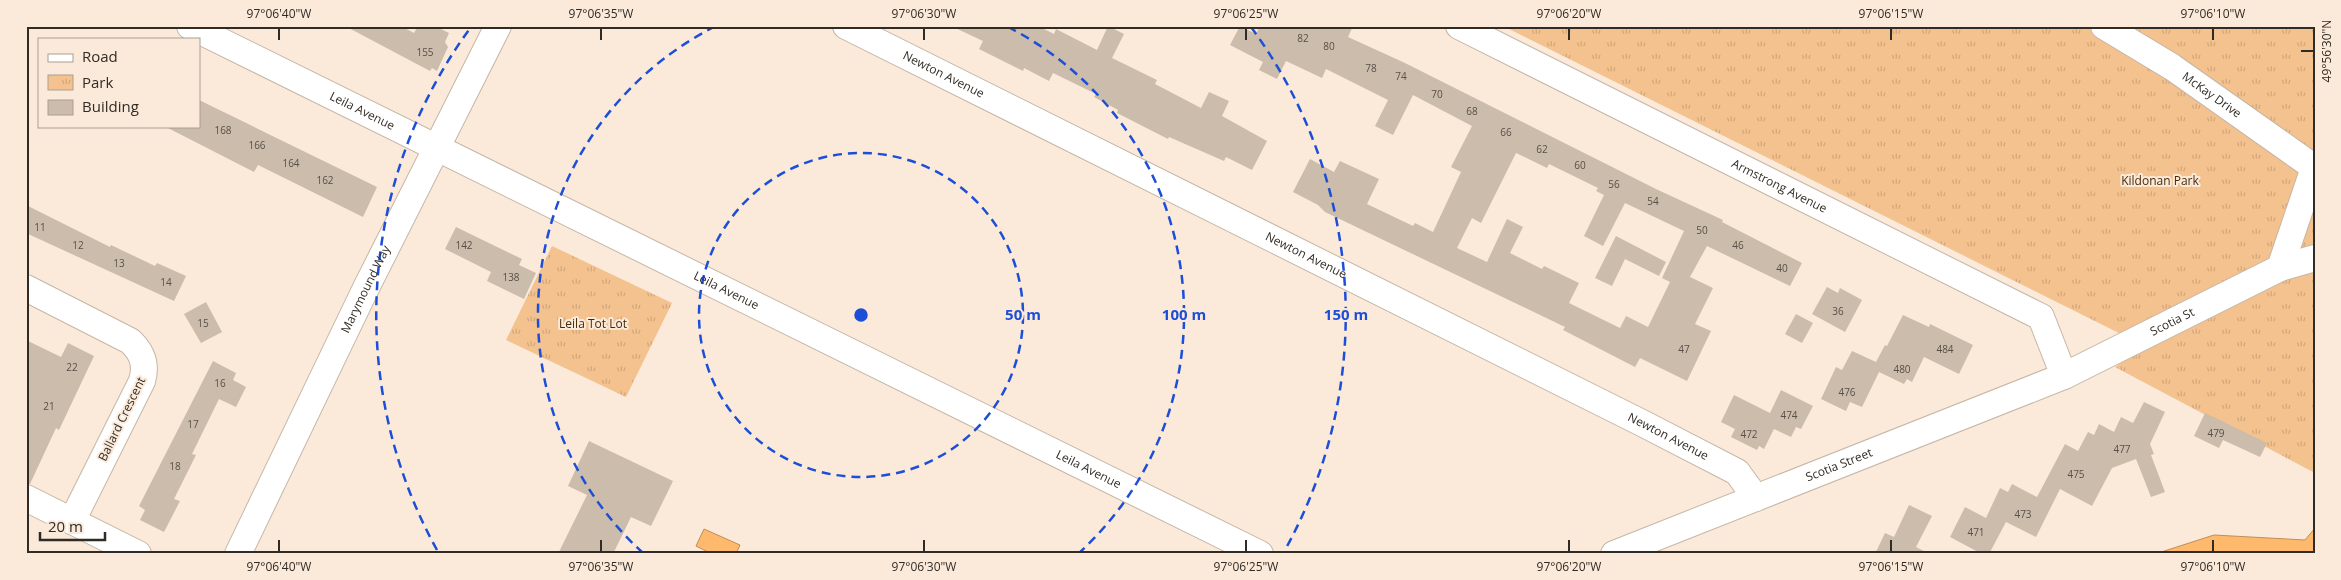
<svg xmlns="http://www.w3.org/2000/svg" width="2341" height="580" font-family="'Open Sans',sans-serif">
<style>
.park{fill:url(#park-tufts)}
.water{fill:#feb96d;stroke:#c08e57}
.building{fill:#cbbcac;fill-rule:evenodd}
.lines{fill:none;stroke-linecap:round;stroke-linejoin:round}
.minor-casing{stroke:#c5b6a6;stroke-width:28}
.minor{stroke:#fff;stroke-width:26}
.ticks{fill:none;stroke:#312b25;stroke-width:2}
.ring{fill:none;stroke:#1d4ed8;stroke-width:2.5;stroke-dasharray:9 6}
.labels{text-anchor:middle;stroke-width:4;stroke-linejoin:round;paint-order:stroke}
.number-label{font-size:10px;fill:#584f47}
.street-label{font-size:12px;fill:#312b25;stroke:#fbeada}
.park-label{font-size:12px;fill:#462a08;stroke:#fbeada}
.centre{fill:#1d4ed8;stroke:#fbeada;stroke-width:2.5}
.ring-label{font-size:15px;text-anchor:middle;font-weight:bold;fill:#1d4ed8;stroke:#fbeada;stroke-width:4;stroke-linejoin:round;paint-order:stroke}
.neatline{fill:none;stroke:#312b25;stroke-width:2}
.ticks-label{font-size:12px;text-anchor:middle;fill:#312b25}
</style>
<defs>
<pattern id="park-tufts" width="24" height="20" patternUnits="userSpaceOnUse" patternTransform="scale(1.25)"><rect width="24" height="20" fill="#f4c28e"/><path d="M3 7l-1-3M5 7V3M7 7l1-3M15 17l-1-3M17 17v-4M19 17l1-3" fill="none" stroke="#d2a77a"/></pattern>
</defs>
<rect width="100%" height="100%" fill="#fbeada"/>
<g class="park">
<polygon points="1503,26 2315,26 2315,473 2115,367 2145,346"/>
<polygon points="552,246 672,303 626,397 506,340"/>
</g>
<g class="water">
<polygon points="2315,528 2315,554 2155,554 2214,535 2305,540"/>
<polygon points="704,529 740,545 736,554 712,554 696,546"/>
</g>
<g class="building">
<polygon points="345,26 401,26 414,33 418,26 435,26 449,33 445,42 448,47 437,71 432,68 430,71"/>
<polygon points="951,26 1038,26 1054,34 1056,29 1097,50 1108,26 1124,34 1112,58 1157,80 1155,84 1201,108 1209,92 1229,101 1222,116 1267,141 1252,170 1226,157 1224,161 1169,137 1168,139 1117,113 1118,110 1094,97 1096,94 1053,73 1049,81 1024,68 1023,71 979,49 983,41"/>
<path d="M1240,26L1256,34L1260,26H1353L1348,37L1405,63L1656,189L1723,220L1722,222L1802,263L1790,286L1707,246L1690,277L1713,288L1695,324L1711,331L1687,381L1640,358L1635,367L1563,330L1565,327L1325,212L1318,205L1293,192L1310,159L1334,172L1340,161L1379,179L1367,204L1413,226L1415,223L1433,232L1461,172L1451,167L1472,126L1413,95L1393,135L1375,126L1388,100L1326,69L1322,78L1286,61L1277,79L1259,70L1263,62L1230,45ZM1516,153L1547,168L1549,164L1598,188L1596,191L1604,195L1584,236L1603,246L1625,203L1684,231L1662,278L1670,282L1648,327L1626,316L1620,328L1569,303L1579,283L1544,266L1542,269L1510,253L1523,227L1507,219L1487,262L1457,248L1472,218L1481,223Z"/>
<polygon points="199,100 377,187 363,217 258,165 254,172 164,126 199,126"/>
<polygon points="26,205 110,247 111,245 155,266 157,263 186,276 174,301 26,233"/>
<polygon points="456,227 522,259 519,265 536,273 524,299 487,281 491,272 445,249"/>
<polygon points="1616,236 1666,262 1659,276 1625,259 1612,286 1595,278"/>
<polygon points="1827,287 1838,293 1840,288 1862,300 1845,332 1812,314"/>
<polygon points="206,302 222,332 201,343 184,314"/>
<polygon points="1796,314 1813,323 1802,343 1785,334"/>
<polygon points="1903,315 1929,327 1930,324 1973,345 1959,374 1924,357 1912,382 1907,379 1904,384 1879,372 1862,407 1850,402 1846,411 1821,399 1836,367 1842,370 1852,351 1876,362 1885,345 1887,346"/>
<polygon points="26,340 61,357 68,343 94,356 59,430 56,428 30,484 26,483"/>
<polygon points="213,361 236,373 233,380 246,387 236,407 219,399 192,454 196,455 174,499 180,501 164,532 140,520 145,510 139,506"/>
<polygon points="1781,390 1813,406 1801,429 1796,427 1791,437 1774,429 1764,449 1759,446 1757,450 1731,437 1735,429 1721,422 1734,395 1770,413"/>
<polygon points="2144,402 2165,412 2150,444 2154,454 2151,455 2165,492 2151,497 2136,459 2112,468 2092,506 2060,489 2036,537 2006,522 1989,554 1982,554 1950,537 1965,507 1986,518 2000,488 2008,492 2012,484 2037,497 2065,444 2078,451 2088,432 2094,435 2099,424 2114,432 2121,417 2133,423"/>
<polygon points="2205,413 2267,443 2260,457 2223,440 2219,448 2194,436"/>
<polygon points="589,441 673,481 651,526 631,517 613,554 558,554 587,495 568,486"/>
<polygon points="1909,505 1932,516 1916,547 1930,554 1875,554 1885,533 1894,537"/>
</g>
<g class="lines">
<defs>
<g id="minor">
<path id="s1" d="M190,26L1260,554"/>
<path id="s2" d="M846,26L1642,423L1737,472L1756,498"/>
<path id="s3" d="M1459,26L2041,317L2064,376"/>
<path id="s4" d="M2104,26L2172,67L2315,168"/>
<polyline points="2280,268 2315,165"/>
<path d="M26,288L130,341C142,352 147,364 142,381L72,521"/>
<polyline points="26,498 138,554"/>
<path id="s5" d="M238,554L366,288L498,26"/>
<path id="s6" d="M1614,554L2064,376L2280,268L2315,258"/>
</g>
</defs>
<use href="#minor" class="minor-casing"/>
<use href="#minor" class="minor"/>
</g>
<path class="ticks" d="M279,28V40M601,28V40M924,28V40M1246,28V40M1569,28V40M1891,28V40M2213,28V40M2301,51H2314M279,540V552M601,540V552M924,540V552M1246,540V552M1569,540V552M1891,540V552M2213,540V552"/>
<g class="ring">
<circle cx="861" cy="315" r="162"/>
<path d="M643 553A323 323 0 0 1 714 27M1008 27A323 323 0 0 1 1079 553"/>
<path d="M437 550A485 485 0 0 1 471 27M1251 27A485 485 0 0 1 1285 550"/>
</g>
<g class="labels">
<g class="number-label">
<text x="1303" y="42">82</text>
<text x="1329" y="50">80</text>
<text x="425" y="56">155</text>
<text x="1371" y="72">78</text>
<text x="1401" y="80">74</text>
<text x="1437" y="98">70</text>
<text x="1472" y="115">68</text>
<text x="223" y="134">168</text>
<text x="1506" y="136">66</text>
<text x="257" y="149">166</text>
<text x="1542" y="153">62</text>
<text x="291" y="167">164</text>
<text x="1580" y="169">60</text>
<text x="325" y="184">162</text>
<text x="1614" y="188">56</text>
<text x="1653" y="205">54</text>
<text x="40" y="231">11</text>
<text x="1702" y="234">50</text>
<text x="78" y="249">12</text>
<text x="464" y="249">142</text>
<text x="1738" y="249">46</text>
<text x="119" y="267">13</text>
<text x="1782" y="272">40</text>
<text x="511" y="281">138</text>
<text x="166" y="286">14</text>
<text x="1838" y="315">36</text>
<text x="203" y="327">15</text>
<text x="1684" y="353">47</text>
<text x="1945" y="353">484</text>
<text x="72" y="371">22</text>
<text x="1902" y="373">480</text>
<text x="220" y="387">16</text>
<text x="1847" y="396">476</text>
<text x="49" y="410">21</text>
<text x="1789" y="419">474</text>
<text x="193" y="428">17</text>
<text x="2216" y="437">479</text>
<text x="1749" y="438">472</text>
<text x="2122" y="453">477</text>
<text x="175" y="470">18</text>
<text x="2076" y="478">475</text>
<text x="2023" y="518">473</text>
<text x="1976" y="536">471</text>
</g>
<g class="street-label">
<text dy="4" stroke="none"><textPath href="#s2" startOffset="109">Newton Avenue</textPath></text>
<text dy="4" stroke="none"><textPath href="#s4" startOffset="128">McKay Drive</textPath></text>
<text dy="4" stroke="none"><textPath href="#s1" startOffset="192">Leila Avenue</textPath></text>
<text dy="4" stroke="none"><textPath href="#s3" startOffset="358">Armstrong Avenue</textPath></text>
<text dy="4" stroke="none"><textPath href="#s2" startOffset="514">Newton Avenue</textPath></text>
<text dy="4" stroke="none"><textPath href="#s5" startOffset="294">Marymound Way</textPath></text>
<text dy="4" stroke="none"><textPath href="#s1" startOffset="598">Leila Avenue</textPath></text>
<text dy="4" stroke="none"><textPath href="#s6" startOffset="605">Scotia St</textPath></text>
<text transform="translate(122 419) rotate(-64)" y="4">Ballard Crescent</text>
<text dy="4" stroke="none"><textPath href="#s2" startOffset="919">Newton Avenue</textPath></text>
<text dy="4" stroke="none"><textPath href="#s6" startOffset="242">Scotia Street</textPath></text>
<text dy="4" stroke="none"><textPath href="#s1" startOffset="1002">Leila Avenue</textPath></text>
</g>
<g class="park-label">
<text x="2160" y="185">Kildonan Park</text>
<text x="593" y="328">Leila Tot Lot</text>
</g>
</g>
<circle cx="861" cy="315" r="8" class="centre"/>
<g class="ring-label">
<text x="1023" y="320">50 m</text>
<text x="1184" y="320">100 m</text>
<text x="1346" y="320">150 m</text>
</g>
<rect width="2341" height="580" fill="none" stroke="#fbeada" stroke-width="55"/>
<rect x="38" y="38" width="162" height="90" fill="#fbeada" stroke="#aa9e92"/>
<rect x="48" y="54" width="25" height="8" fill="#ffffff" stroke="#aa9e92"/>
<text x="82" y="62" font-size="15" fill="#312b25">Road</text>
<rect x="48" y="75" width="25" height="15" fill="url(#park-tufts)" stroke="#aa9e92"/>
<text x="82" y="88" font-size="15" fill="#312b25">Park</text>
<rect x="48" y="100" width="25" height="15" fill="#cbbcac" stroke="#aa9e92"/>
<text x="82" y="112" font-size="15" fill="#312b25">Building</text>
<path d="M40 532v8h65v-8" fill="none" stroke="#312b25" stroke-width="2.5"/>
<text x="48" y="532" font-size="15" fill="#312b25" stroke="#fbeada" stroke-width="4" paint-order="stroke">20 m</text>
<rect x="28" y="28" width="2286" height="524" class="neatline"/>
<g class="ticks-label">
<text x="279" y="18">97°06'40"W</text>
<text x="601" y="18">97°06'35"W</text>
<text x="924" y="18">97°06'30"W</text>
<text x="1246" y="18">97°06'25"W</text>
<text x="1569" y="18">97°06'20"W</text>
<text x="1891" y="18">97°06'15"W</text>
<text x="2213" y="18">97°06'10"W</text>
<text transform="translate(2327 51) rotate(-90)" y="4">49°56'30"N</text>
<text x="279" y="571">97°06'40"W</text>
<text x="601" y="571">97°06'35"W</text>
<text x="924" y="571">97°06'30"W</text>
<text x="1246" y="571">97°06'25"W</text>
<text x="1569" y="571">97°06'20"W</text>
<text x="1891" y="571">97°06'15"W</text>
<text x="2213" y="571">97°06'10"W</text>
</g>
</svg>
